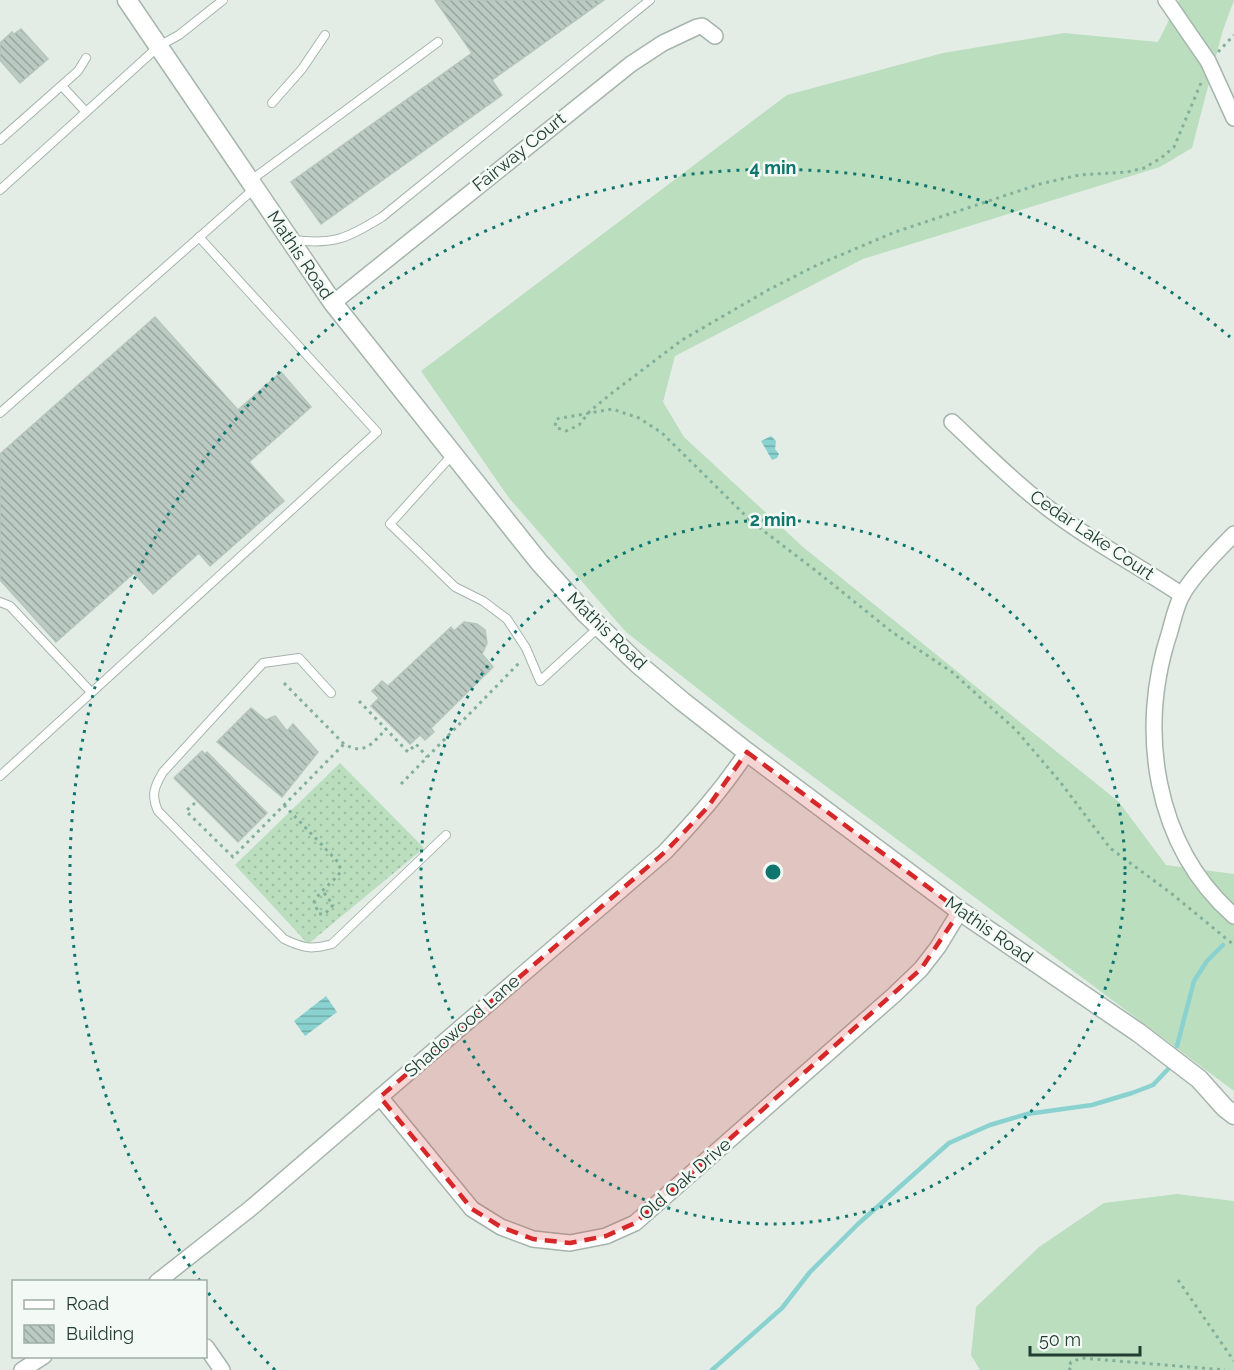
<svg xmlns="http://www.w3.org/2000/svg" width="1234" height="1370" font-family="Raleway,sans-serif">
<style>
.grass{fill:#bbdebf}
.garden{fill:url(#garden-dots)}
.water{fill:url(#water-rules)}
.lines{fill:none;stroke-linecap:round;stroke-linejoin:round}
.stream{stroke:#8ad2d0;stroke-width:4.5}
.building{fill:url(#building-back-hatch);stroke:#b5c6bc;stroke-width:1.5}
.service-casing{stroke:#a5b5ac;stroke-width:10}
.minor-casing{stroke:#a5b5ac;stroke-width:18}
.tertiary-casing{stroke:#a5b5ac;stroke-width:21}
.path{stroke:#83b09a;stroke-width:3;stroke-dasharray:3 4.5;stroke-linecap:butt}
.service{stroke:#fff;stroke-width:8}
.minor{stroke:#fff;stroke-width:15}
.tertiary{stroke:#fff;stroke-width:18}
.marked{fill:#d62828;fill-opacity:0.2;stroke:#d62828;stroke-width:4.5;stroke-dasharray:12 8;stroke-linejoin:round}
.ring{fill:none;stroke:#0f766e;stroke-width:3;stroke-dasharray:3 6}
.labels{text-anchor:middle;stroke-width:5;stroke-linejoin:round;paint-order:stroke}
.street-label{font-size:18px;fill:#223e32;stroke:#f3f9f5}
.centre{fill:#0f766e;stroke:#f3f9f5;stroke-width:3}
.ring-label{font-size:18px;text-anchor:middle;font-weight:bold;fill:#0f766e;stroke:#f3f9f5;stroke-width:5;stroke-linejoin:round;paint-order:stroke}
</style>
<defs>
<pattern id="garden-dots" width="8" height="8" patternUnits="userSpaceOnUse" patternTransform="scale(1.5)"><rect width="8" height="8" fill="#bbdebf"/><path d="M2 2h.1M6 6h.1" fill="none" stroke="#a0c0a5" stroke-width="1.8" stroke-linecap="round"/></pattern>
<pattern id="water-rules" width="6" height="5" patternUnits="userSpaceOnUse" patternTransform="scale(1.5)"><rect width="6" height="5" fill="#8ad2d0"/><path d="M0 2.5h6" fill="none" stroke="#70aca9"/></pattern>
<pattern id="building-back-hatch" width="6" height="6" patternUnits="userSpaceOnUse" patternTransform="scale(1.5)"><rect width="6" height="6" fill="#bbcac2"/><path d="M-1 5l2 2M0 0l6 6M5-1l2 2" fill="none" stroke="#98a59e"/></pattern>
</defs>
<rect width="100%" height="100%" fill="#e3ede6"/>
<g class="grass">
<polygon points="1179,0 1234,0 1222,33 1192,148 1160,167 863,259 675,356 663,402 684,437 803,547 1119,802 1166,865 1234,874 1234,1091 740,722 626,632 509,498 421,371 787,95 943,53 1064,33 1158,42"/>
<polygon points="1177,1194 1234,1201 1234,1370 980,1370 971,1355 976,1307 1039,1247 1104,1203"/>
</g>
<polygon class="garden" points="340,763 424,848 308,944 235,865"/>
<g class="water">
<polygon points="771,436 776,441 775,449 779,454 777,458 772,460 761,441"/>
<polygon points="326,996 337,1012 305,1036 294,1021"/>
</g>
<g class="lines">
<g class="stream">
<polyline points="1177,1046 1194,981 1207,961 1223,945"/>
<polyline points="712,1370 782,1308 810,1272 858,1224 949,1143 990,1125 1027,1114 1092,1105 1132,1093 1153,1085 1171,1066"/>
</g>
</g>
<g class="building">
<polygon points="435,0 604,0 492,80 502,95 321,224 291,182 472,53"/>
<polygon points="21,29 48,59 20,83 0,60 0,43 12,32 14,34"/>
<polygon points="155,317 238,410 281,372 311,407 249,462 284,501 210,566 199,553 153,594 134,573 56,642 0,580 0,454"/>
<polygon points="464,622 477,624 485,630 487,643 482,654 493,667 431,728 434,732 425,740 420,735 410,744 371,706 379,698 372,691 382,681 388,686 451,627 454,631"/>
<polygon points="251,708 266,720 275,716 287,731 293,724 318,752 282,797 217,742"/>
<polygon points="202,751 205,754 207,752 267,813 238,842 174,778"/>
</g>
<g class="lines">
<defs>
<g id="service">
<polyline points="62,86 86,112"/>
<polyline points="272,103 302,69 325,35"/>
<polyline points="0,140 78,71 86,58"/>
<polyline points="250,181 438,42"/>
<polyline points="0,190 159,46 179,35 223,0"/>
<path d="M294,240C334,245 348,238 382,217L650,0"/>
<polyline points="0,413 255,188"/>
<polyline points="453,454 390,524 455,587 483,601 507,619 526,648 540,681 598,628"/>
<polyline points="0,602 10,606 91,692"/>
<path d="M331,693L299,658L263,663L163,772C154,787 151,795 158,811L284,939C303,948 311,950 332,944L446,835"/>
<polyline points="0,776 377,432 199,237"/>
</g>
<g id="minor">
<polyline points="1166,0 1208,61 1234,118"/>
<polyline points="333,303 631,64 663,43 697,27 702,26 715,36"/>
<path d="M952,422C982,450 1011,480 1044,505C1087,539 1136,564 1182,595"/>
<path d="M1234,534C1220,548 1189,580 1181,597C1176,607 1173,620 1170,631C1137,730 1154,845 1234,916"/>
<polyline points="380,1097 472,1209 501,1227 533,1239 570,1243 606,1236 635,1223 894,995 921,969 938,947 960,911"/>
<path d="M157,1282L251,1208L665,852C695,820 723,789 747,752"/>
<polyline points="206,1347 222,1370"/>
<polyline points="22,1370 44,1356"/>
</g>
<polyline id="tertiary" points="127,0 333,303 539,562 585,613 638,664 682,701 747,752 960,911 1139,1033 1199,1079 1225,1108 1234,1115"/>
</defs>
<use href="#service" class="service-casing"/>
<use href="#minor" class="minor-casing"/>
<use href="#tertiary" class="tertiary-casing"/>
<g class="path">
<polyline points="1218,52 1234,35"/>
<polyline points="1201,83 1174,147 1161,158 1144,168 1127,172 1079,175 1040,184 895,232 817,265 768,290 682,340 612,393 590,411 579,425 566,431 555,427 556,419 612,409 639,418 662,433 752,522 815,570 892,632 952,672 1016,730 1061,783 1110,848 1172,894 1234,945"/>
<path d="M284,683L344,744C364,756 373,743 386,729"/>
<polyline points="359,701 408,752 416,744 427,757"/>
<polyline points="401,784 519,663 520,664"/>
<polyline points="195,803 186,811 233,857 344,744"/>
<path d="M284,805L339,863L341,871C333,883 321,889 314,902L319,914H325L333,905L322,890"/>
<polyline points="1178,1280 1234,1361"/>
<polyline points="1071,1370 1068,1368 1071,1362 1082,1358 1225,1370"/>
</g>
<use href="#service" class="service"/>
<use href="#minor" class="minor"/>
<use href="#tertiary" class="tertiary"/>
</g>
<path class="marked" d="M747,752L960,911L921,969L635,1223L606,1236L570,1243L533,1239L501,1227L472,1209L380,1097L665,852L707,808Z"/>
<g class="ring">
<circle cx="773" cy="872" r="352"/>
<path d="M275 1370A704 704 0 0 1 207 1291M200 1281A704 704 0 0 1 1230 337"/>
</g>
<g class="labels">
<g class="street-label">
<text transform="translate(519 152) rotate(-39)" y="6">Fairway Court</text>
<text transform="translate(300 255) rotate(56)" y="6">Mathis Road</text>
<text transform="translate(1092 535) rotate(34)" y="6">Cedar Lake Court</text>
<text transform="translate(607 631) rotate(44)" y="6">Mathis Road</text>
<text transform="translate(989 930) rotate(35)" y="6">Mathis Road</text>
<text transform="translate(462 1026) rotate(-41)" y="6">Shadowood Lane</text>
<text transform="translate(685 1179) rotate(-41)" y="6">Old Oak Drive</text>
</g>
</g>
<circle cx="773" cy="872" r="9" class="centre"/>
<g class="ring-label">
<text x="773" y="174">4 min</text>
<text x="773" y="526">2 min</text>
</g>
<rect x="12" y="1280" width="195" height="78" fill="#f3f9f5" stroke="#9faea7" stroke-width="1.5"/>
<rect x="24" y="1300" width="30" height="9" fill="#ffffff" stroke="#9faea7" stroke-width="1.5"/>
<text x="66" y="1310" font-size="18" fill="#223e32">Road</text>
<rect x="24" y="1325" width="30" height="18" fill="url(#building-back-hatch)" stroke="#9faea7" stroke-width="1.5"/>
<text x="66" y="1340" font-size="18" fill="#223e32">Building</text>
<path d="M1030 1346v9h110v-9" fill="none" stroke="#223e32" stroke-width="3"/>
<text x="1039" y="1346" font-size="18" fill="#223e32" stroke="#f3f9f5" stroke-width="4.5" paint-order="stroke">50 m</text>
</svg>
